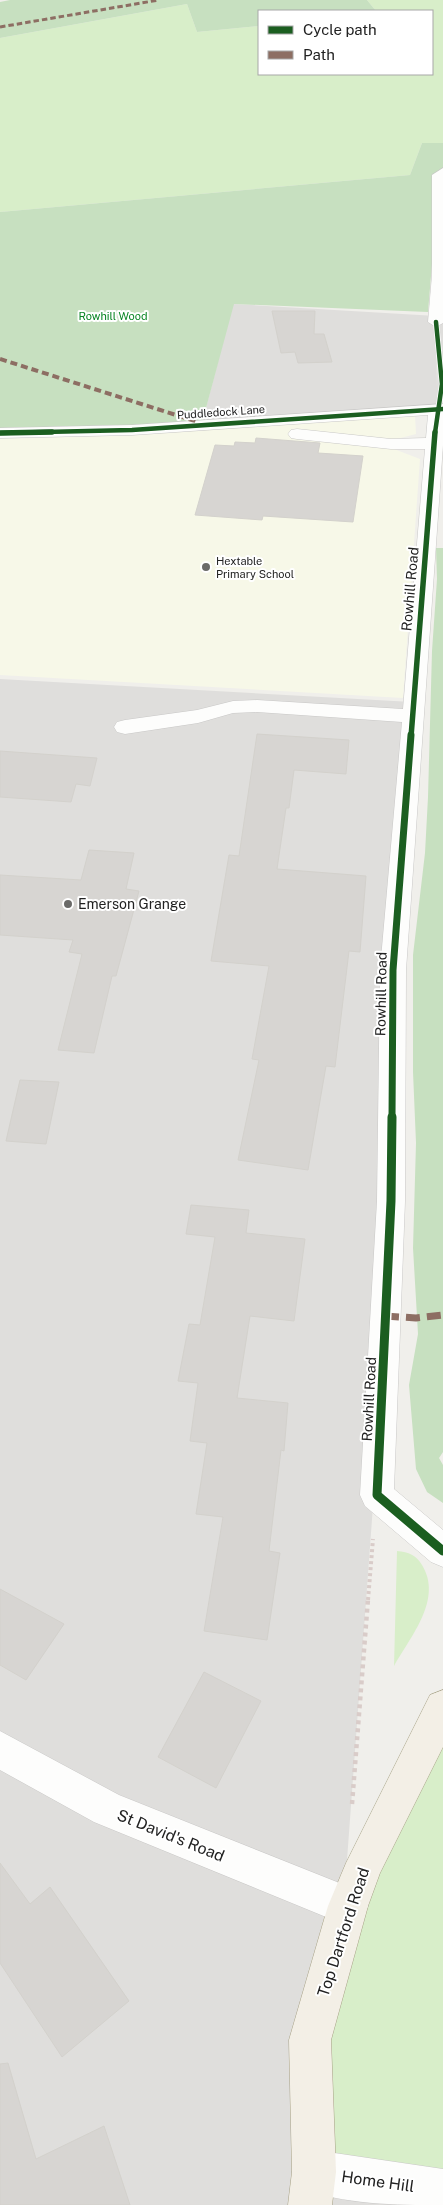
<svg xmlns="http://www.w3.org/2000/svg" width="443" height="2205" font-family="'Public Sans',sans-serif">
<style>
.residential{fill:#dfdedc}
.education{fill:#f7f8e8}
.grass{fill:#d8eec9}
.forest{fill:#c7e0c0}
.building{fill:#d7d5d2;stroke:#d3d1cc}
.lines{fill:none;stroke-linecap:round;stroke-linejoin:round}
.minor-casing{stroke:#c9c8c7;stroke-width:1}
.major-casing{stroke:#a7a186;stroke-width:1}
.path-far1{stroke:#d9ccc9;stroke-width:4;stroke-dasharray:3 3;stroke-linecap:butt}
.path{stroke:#d9ccc9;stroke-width:4.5;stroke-dasharray:4 4;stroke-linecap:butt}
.minor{fill:#fdfdfc;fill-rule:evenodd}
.major{fill:#f3efe6;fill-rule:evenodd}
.quiet-far2{stroke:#8d6e63;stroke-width:3;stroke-dasharray:5.5 3;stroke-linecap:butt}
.quiet-far1{stroke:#8d6e63;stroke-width:4;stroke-dasharray:7 4;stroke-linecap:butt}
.quiet{stroke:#8d6e63;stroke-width:7;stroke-dasharray:14 7;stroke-linecap:butt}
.cycleway-far3-casing{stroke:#fff;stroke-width:6}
.cycleway-far2-casing{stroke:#fff;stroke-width:8}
.cycleway-far1-casing{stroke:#fff;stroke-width:9}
.cycleway-casing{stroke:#fff;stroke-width:12}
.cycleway-far3{stroke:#1b5e20;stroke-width:4.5}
.cycleway-far2{stroke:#1b5e20;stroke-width:5.5}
.cycleway-far1{stroke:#1b5e20;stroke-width:7}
.cycleway{stroke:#1b5e20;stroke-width:9}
.poi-dot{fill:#6a6a68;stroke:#fff;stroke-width:2}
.labels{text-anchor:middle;stroke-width:4;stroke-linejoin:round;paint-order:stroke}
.far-park-label{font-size:11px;fill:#078422;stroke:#fff}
.far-street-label{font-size:11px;fill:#222;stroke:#fff}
.far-poi-label{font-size:11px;fill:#222;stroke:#fff;text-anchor:start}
.street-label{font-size:14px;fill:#222;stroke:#fff}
.poi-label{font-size:14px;fill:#222;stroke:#fff;text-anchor:start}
.near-street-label{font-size:16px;fill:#222;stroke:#fff}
</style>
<rect width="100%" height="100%" fill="#f0efeb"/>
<g class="residential">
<polygon points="440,263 443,263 443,409 202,423 233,304 436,316 437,387"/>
<polygon points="0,679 412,702 374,1492 344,1901 443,2205 0,2205"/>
</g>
<polygon class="education" points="415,415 416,434 393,440 391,444 394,449 420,459 403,698 0,675 0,439 137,435 204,427"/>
<g class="grass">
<polygon points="367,0 443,0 443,143 422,143 410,175 0,212 0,38 187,4 197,32 259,26 259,74 432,74 432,11 376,11"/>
<path d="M397,1551C409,1552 416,1555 422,1565C443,1599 411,1636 394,1666Z"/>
<polygon points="443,1710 443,2191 318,2175 313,2041"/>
</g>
<g class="forest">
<polygon points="10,0 367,0 376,11 259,11 259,26 197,32 187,4 0,38 0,2"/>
<polygon points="422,143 443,143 443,264 432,264 428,312 234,304 202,423 0,432 0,212 410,175"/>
<polygon points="436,548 443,548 443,1452 439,1458 443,1465 443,1503 427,1492 416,1469 409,1385 418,1334 413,1248 416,1143 413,1072 413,955 425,853 428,797 432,651 437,579"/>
</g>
<g class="building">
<polygon points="272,311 315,311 314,334 324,334 332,362 298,363 295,352 281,353"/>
<polygon points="256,438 320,443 318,453 363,456 353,522 263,516 262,520 195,515 215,445 234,446 235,442 255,443"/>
<polygon points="257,734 349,740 346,774 294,770 289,808 286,808 277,869 366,876 360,952 349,951 335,1067 326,1066 308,1170 238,1160 259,1060 252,1059 269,966 211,961 229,855 239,856"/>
<polygon points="0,751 83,757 97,758 90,786 76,784 71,802 0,797"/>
<polygon points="89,850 134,853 126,889 139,891 116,976 112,976 94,1053 58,1050 82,954 69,952 73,940 0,935 0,875 81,880"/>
<polygon points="20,1080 59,1082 46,1144 6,1141"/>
<polygon points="191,1205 249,1210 246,1233 305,1239 294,1321 250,1316 237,1398 288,1403 284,1451 281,1450 269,1551 280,1553 267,1640 204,1631 223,1517 196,1514 207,1443 190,1441 198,1383 178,1381 189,1324 200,1325 215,1237 186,1234"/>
<polygon points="0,1589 64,1624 26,1680 0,1665"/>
<polygon points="204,1672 261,1701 216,1788 158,1757"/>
<polygon points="0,1863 30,1904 50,1887 129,2001 62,2057 0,1963"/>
<polygon points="8,2063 36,2159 104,2126 130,2205 0,2205 0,2064"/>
</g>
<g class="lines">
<defs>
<g id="minor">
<polygon points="443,168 443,323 436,327 428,322 432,275 432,175"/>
<polygon points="443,404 443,445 406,970 405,1201 394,1489 443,1530 443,1567 431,1562 365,1506 360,1495 377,1201 380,970 402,722 257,712 233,713 198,723 125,734 117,732 114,727 117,722 125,720 197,710 233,701 257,700 403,709 425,449 391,449 297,439 291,438 288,434 291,430 297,429 391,439 426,438 428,415 132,435 0,438 0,428 132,425"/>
<polygon points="0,1731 119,1795 362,1892 368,1906 362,1920 348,1926 94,1822 0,1770"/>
<path d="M314,2150L443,2169V2205C396,2205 343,2205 299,2187L292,2172L299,2157Z"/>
</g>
<polygon id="major" points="443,1690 443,1747 380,1873 368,1906 331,2040 336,2172 332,2205 288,2205 292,2172 289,2040 328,1906 346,1863 430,1695"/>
</defs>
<use href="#minor" class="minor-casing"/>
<use href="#major" class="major-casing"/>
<polyline class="path-far1" points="368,1600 373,1539"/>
<polyline class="path" points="352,1804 368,1599"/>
<use href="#minor" class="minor"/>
<use href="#major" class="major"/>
<polyline class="quiet-far2" points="0,27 159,0"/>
<polyline class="quiet-far1" points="0,359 198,422"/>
<polyline class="quiet" points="385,1316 416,1318 443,1315"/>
<defs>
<g id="cycleway-far3">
<polyline points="0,433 132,430 443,409"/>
<polyline points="435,433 442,384 436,322"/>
</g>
<g id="cycleway-far2">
<polyline points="0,433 52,432"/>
<polyline points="411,737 435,432"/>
</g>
<polyline id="cycleway-far1" points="392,1119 393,970 411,735"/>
<polyline id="cycleway" points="392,1117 391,1201 377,1495 443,1551"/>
</defs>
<use href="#cycleway-far3" class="cycleway-far3-casing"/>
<use href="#cycleway-far2" class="cycleway-far2-casing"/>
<use href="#cycleway-far1" class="cycleway-far1-casing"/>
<use href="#cycleway" class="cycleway-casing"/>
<use href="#cycleway-far3" class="cycleway-far3"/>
<use href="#cycleway-far2" class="cycleway-far2"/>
<use href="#cycleway-far1" class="cycleway-far1"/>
<use href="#cycleway" class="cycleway"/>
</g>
<g class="poi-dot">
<circle cx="206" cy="567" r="5"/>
<circle cx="68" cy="904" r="5"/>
</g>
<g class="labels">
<g class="far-park-label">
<text x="113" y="320">Rowhill Wood</text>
</g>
<g class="far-street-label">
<text transform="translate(221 412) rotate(-4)" y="4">Puddledock Lane</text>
</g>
<g class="far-poi-label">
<text x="216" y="565">Hextable<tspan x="216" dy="13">Primary School</tspan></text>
</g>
<g class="street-label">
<text transform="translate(410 589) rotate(-85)" y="5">Rowhill Road</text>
<text transform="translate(381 994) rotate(-89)" y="5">Rowhill Road</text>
<text transform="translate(369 1399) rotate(-87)" y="5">Rowhill Road</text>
</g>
<g class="poi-label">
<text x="78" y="909">Emerson Grange</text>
</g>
<g class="near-street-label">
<text transform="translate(171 1835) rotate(22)" y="6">St David's Road</text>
<text transform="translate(343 1932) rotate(-72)" y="6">Top Dartford Road</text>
<text transform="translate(378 2181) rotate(8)" y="6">Home Hill</text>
</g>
</g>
<rect x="258" y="10" width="175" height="65" fill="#ffffff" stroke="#a7a7a7"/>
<rect x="268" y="26" width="25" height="8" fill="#1b5e20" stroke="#a7a7a7"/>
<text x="303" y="35" font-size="15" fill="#222222">Cycle path</text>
<rect x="268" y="51" width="25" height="8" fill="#8d6e63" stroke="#a7a7a7"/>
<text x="303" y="60" font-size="15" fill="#222222">Path</text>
</svg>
